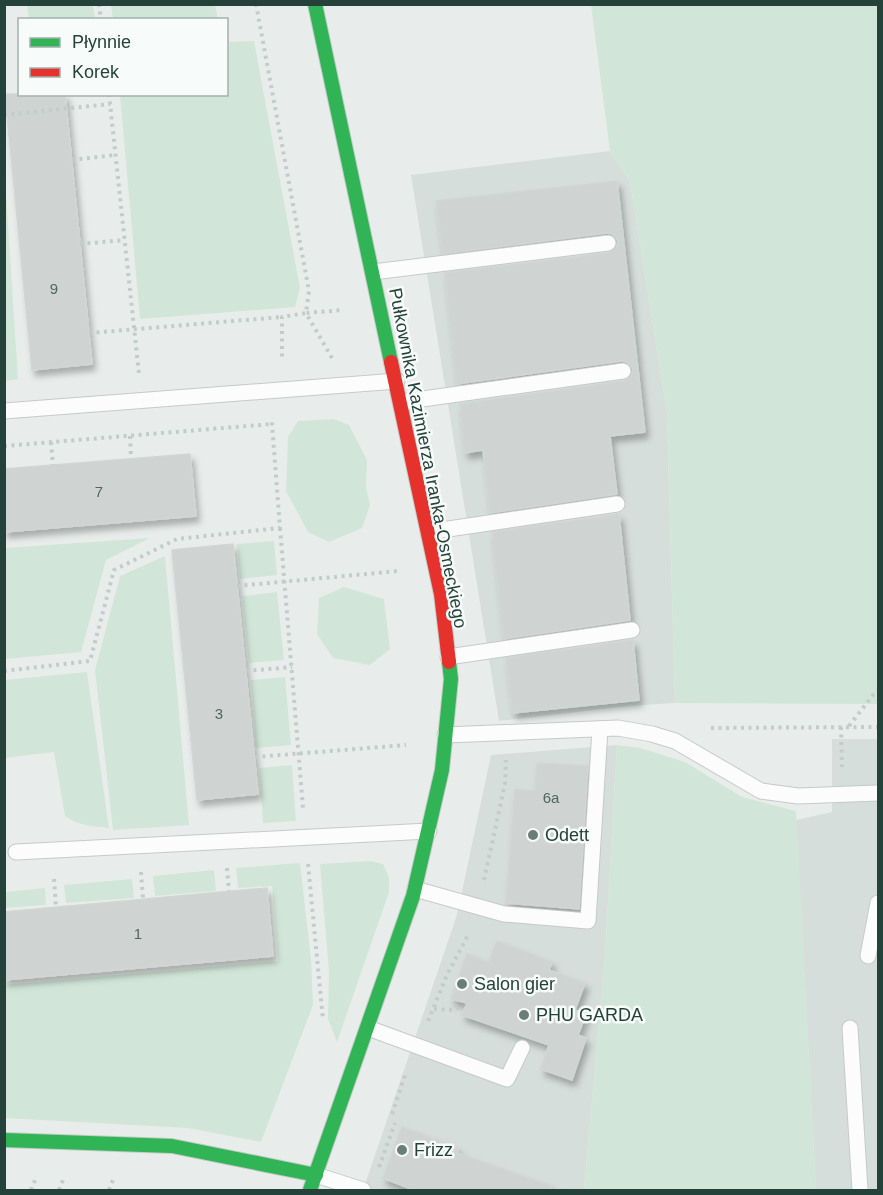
<svg xmlns="http://www.w3.org/2000/svg" width="883" height="1195" font-family="Helvetica,sans-serif">
<style>
.built{fill:#d6dedb}
.green{fill:#d1e6d8}
.building{fill:#cfd4d2;stroke:#d1d6d4;stroke-width:1.5;filter:url(#shadow)}
.lines{fill:none;stroke-linecap:round;stroke-linejoin:round}
.lane-casing{stroke:#c5cac8;stroke-width:17}
.fast-casing{stroke:#c3cbc8;stroke-width:16}
.jam-casing{stroke:#c3cbc8;stroke-width:16}
.path{stroke:#c3ccca;stroke-width:4;stroke-dasharray:3 4.5;stroke-linecap:butt}
.lane{stroke:#fcfcfc;stroke-width:15}
.fast{stroke:#30b455;stroke-width:14}
.jam{stroke:#e5322d;stroke-width:14}
.poi-dot{fill:#697e78;stroke:#f7fbf9;stroke-width:2}
.labels{text-anchor:middle;stroke-width:5;stroke-linejoin:round;paint-order:stroke}
.number-label{font-size:15px;fill:#506761}
.street-label{font-size:18px;fill:#24423a;stroke:#f7fbf9}
.poi-label{font-size:18px;fill:#24423a;stroke:#f7fbf9;text-anchor:start}
</style>
<defs>
<filter id="shadow"><feDropShadow dx="3.5" dy="6" stdDeviation="3" flood-color="#0004"/></filter>
</defs>
<rect width="100%" height="100%" fill="#e8edeb"/>
<g class="built">
<polygon points="610,151 630,181 667,413 675,703 628,706 499,721 411,175"/>
<polygon points="832,739 878,739 878,1190 816,1190 796,820 832,812"/>
<polygon points="617,745 605,955 584,1190 363,1190 457,915 491,755"/>
</g>
<g class="green">
<polygon points="27,5 93,5 95,19 29,19"/>
<polygon points="111,5 215,5 218,19 113,19"/>
<polygon points="591,5 878,5 878,704 675,703 667,413 630,181 610,151"/>
<polygon points="254,41 300,288 295,307 140,319 120,95 226,94 227,42"/>
<polygon points="5,178 18,379 5,381 4,381"/>
<polygon points="334,419 349,425 367,460 366,487 370,505 362,528 329,542 308,532 286,491 288,437 298,421"/>
<polygon points="150,538 106,560 81,652 5,659 5,548"/>
<polygon points="274,541 277,575 240,579 237,544"/>
<polygon points="165,556 189,825 113,830 95,670 120,576"/>
<polygon points="344,587 384,599 390,649 370,665 333,658 317,634 319,598"/>
<polygon points="277,592 284,660 249,663 242,596"/>
<path d="M87,672L109,828C93,826 78,826 65,816L54,752L5,758V680Z"/>
<polygon points="285,677 291,745 256,748 251,680"/>
<polygon points="617,745 640,748 685,762 742,797 796,811 816,1190 584,1190 605,955"/>
<polygon points="292,765 296,821 263,823 259,768"/>
<polygon points="371,861 383,864 389,877 389,892 337,1042 328,1019 329,972 320,864"/>
<polygon points="300,863 311,959 313,1005 261,1142 188,1128 5,1118 5,985 278,961 272,886 238,888 236,868"/>
<polygon points="214,870 216,891 155,896 153,876"/>
<polygon points="132,879 134,898 66,903 64,885"/>
<polygon points="45,888 46,905 5,908 5,892"/>
</g>
<g class="building">
<polygon points="5,94 65,94 92,364 32,370"/>
<polygon points="617,181 645,432 610,436 617,494 490,513 483,450 465,453 460,404 624,381 632,375 633,369 627,362 622,361 457,384 445,273 609,253 617,247 618,241 612,234 607,233 443,254 436,201"/>
<polygon points="190,454 196,516 4,532 4,469"/>
<polygon points="619,514 630,620 504,639 492,532"/>
<polygon points="233,544 258,794 197,800 172,550"/>
<polygon points="633,640 639,700 513,713 506,658"/>
<polygon points="537,763 588,766 579,909 506,903 515,789 535,791"/>
<polygon points="267,888 273,956 4,980 4,912"/>
<polygon points="497,941 552,962 549,970 585,983 575,1010 586,1014 578,1035 586,1038 572,1080 541,1069 549,1045 462,1015 467,1003 451,999 467,954 489,962"/>
<polygon points="402,1127 458,1148 457,1153 551,1186 550,1191 416,1191 383,1178"/>
</g>
<g class="lines">
<defs>
<g id="lane">
<polyline points="373,272 608,243"/>
<polyline points="401,402 623,371"/>
<polyline points="4,411 397,381"/>
<polyline points="428,532 617,504"/>
<polyline points="448,657 632,630"/>
<polyline points="445,735 618,728 652,734 675,741 761,791 798,796 878,793"/>
<polyline points="16,852 429,831"/>
<polyline points="415,889 504,914 588,921 600,729"/>
<polyline points="868,956 878,903"/>
<polyline points="368,1028 507,1079 522,1048"/>
<polyline points="850,1028 860,1190"/>
<polyline points="316,1175 363,1190"/>
</g>
<g id="fast">
<polyline points="315,4 391,362"/>
<polyline points="4,1140 172,1146 316,1175"/>
<polyline points="310,1190 413,896 442,770 451,679 449,662"/>
</g>
<polyline id="jam" points="391,362 441,594 449,662"/>
</defs>
<use href="#lane" class="lane-casing"/>
<use href="#fast" class="fast-casing"/>
<use href="#jam" class="jam-casing"/>
<g class="path">
<polyline points="99,4 101,20"/>
<polyline points="256,4 309,291 306,313 282,317 282,361"/>
<polyline points="109,94 139,374"/>
<polyline points="4,115 110,104"/>
<polyline points="72,160 115,155"/>
<polyline points="80,244 125,240"/>
<polyline points="89,333 282,317"/>
<polyline points="332,358 306,313 343,310"/>
<polyline points="130,436 131,458"/>
<polyline points="51,442 53,465"/>
<polyline points="4,446 272,424"/>
<polyline points="280,528 303,808"/>
<polyline points="237,586 398,571"/>
<polyline points="4,671 90,661 114,570 177,539 280,528 272,424 274,418"/>
<polyline points="246,671 292,667"/>
<polyline points="849,726 873,695 878,691"/>
<polyline points="841,727 842,767"/>
<polyline points="711,728 878,727"/>
<polyline points="255,757 406,745"/>
<polyline points="308,864 323,1020"/>
<polyline points="227,868 229,891"/>
<polyline points="141,872 143,899"/>
<polyline points="54,879 56,907"/>
<polyline points="484,880 505,784 506,760"/>
<polyline points="434,1009 453,1010 462,1006"/>
<polyline points="428,1021 447,975 469,933"/>
<polyline points="392,1114 406,1072"/>
<polyline points="379,1167 395,1123"/>
<polyline points="31,1190 36,1178"/>
<polyline points="59,1190 63,1180"/>
<polyline points="109,1190 113,1180"/>
</g>
<use href="#lane" class="lane"/>
<use href="#fast" class="fast"/>
<use href="#jam" class="jam"/>
</g>
<g class="poi-dot">
<circle cx="533" cy="835" r="6"/>
<circle cx="462" cy="984" r="6"/>
<circle cx="524" cy="1015" r="6"/>
<circle cx="402" cy="1150" r="6"/>
</g>
<g class="labels">
<g class="number-label">
<text x="54" y="294">9</text>
<text x="99" y="497">7</text>
<text x="219" y="719">3</text>
<text x="551" y="803">6a</text>
<text x="138" y="939">1</text>
</g>
<g class="street-label">
<text transform="translate(428 458) rotate(79)" y="6">Pułkownika Kazimierza Iranka-Osmeckiego</text>
</g>
<g class="poi-label">
<text x="545" y="841">Odett</text>
<text x="474" y="990">Salon gier</text>
<text x="536" y="1021">PHU GARDA</text>
<text x="414" y="1156">Frizz</text>
</g>
</g>
<rect width="883" height="1195" fill="none" stroke="#24423a" stroke-width="12"/>
<rect x="18" y="18" width="210" height="78" fill="#f7fbf9" stroke="#a3b1ad" stroke-width="1.5"/>
<rect x="30" y="38" width="30" height="9" fill="#30b455" stroke="#a3b1ad" stroke-width="1.5"/>
<text x="72" y="48" font-size="18" fill="#24423a">Płynnie</text>
<rect x="30" y="68" width="30" height="9" fill="#e5322d" stroke="#a3b1ad" stroke-width="1.5"/>
<text x="72" y="78" font-size="18" fill="#24423a">Korek</text>
</svg>
